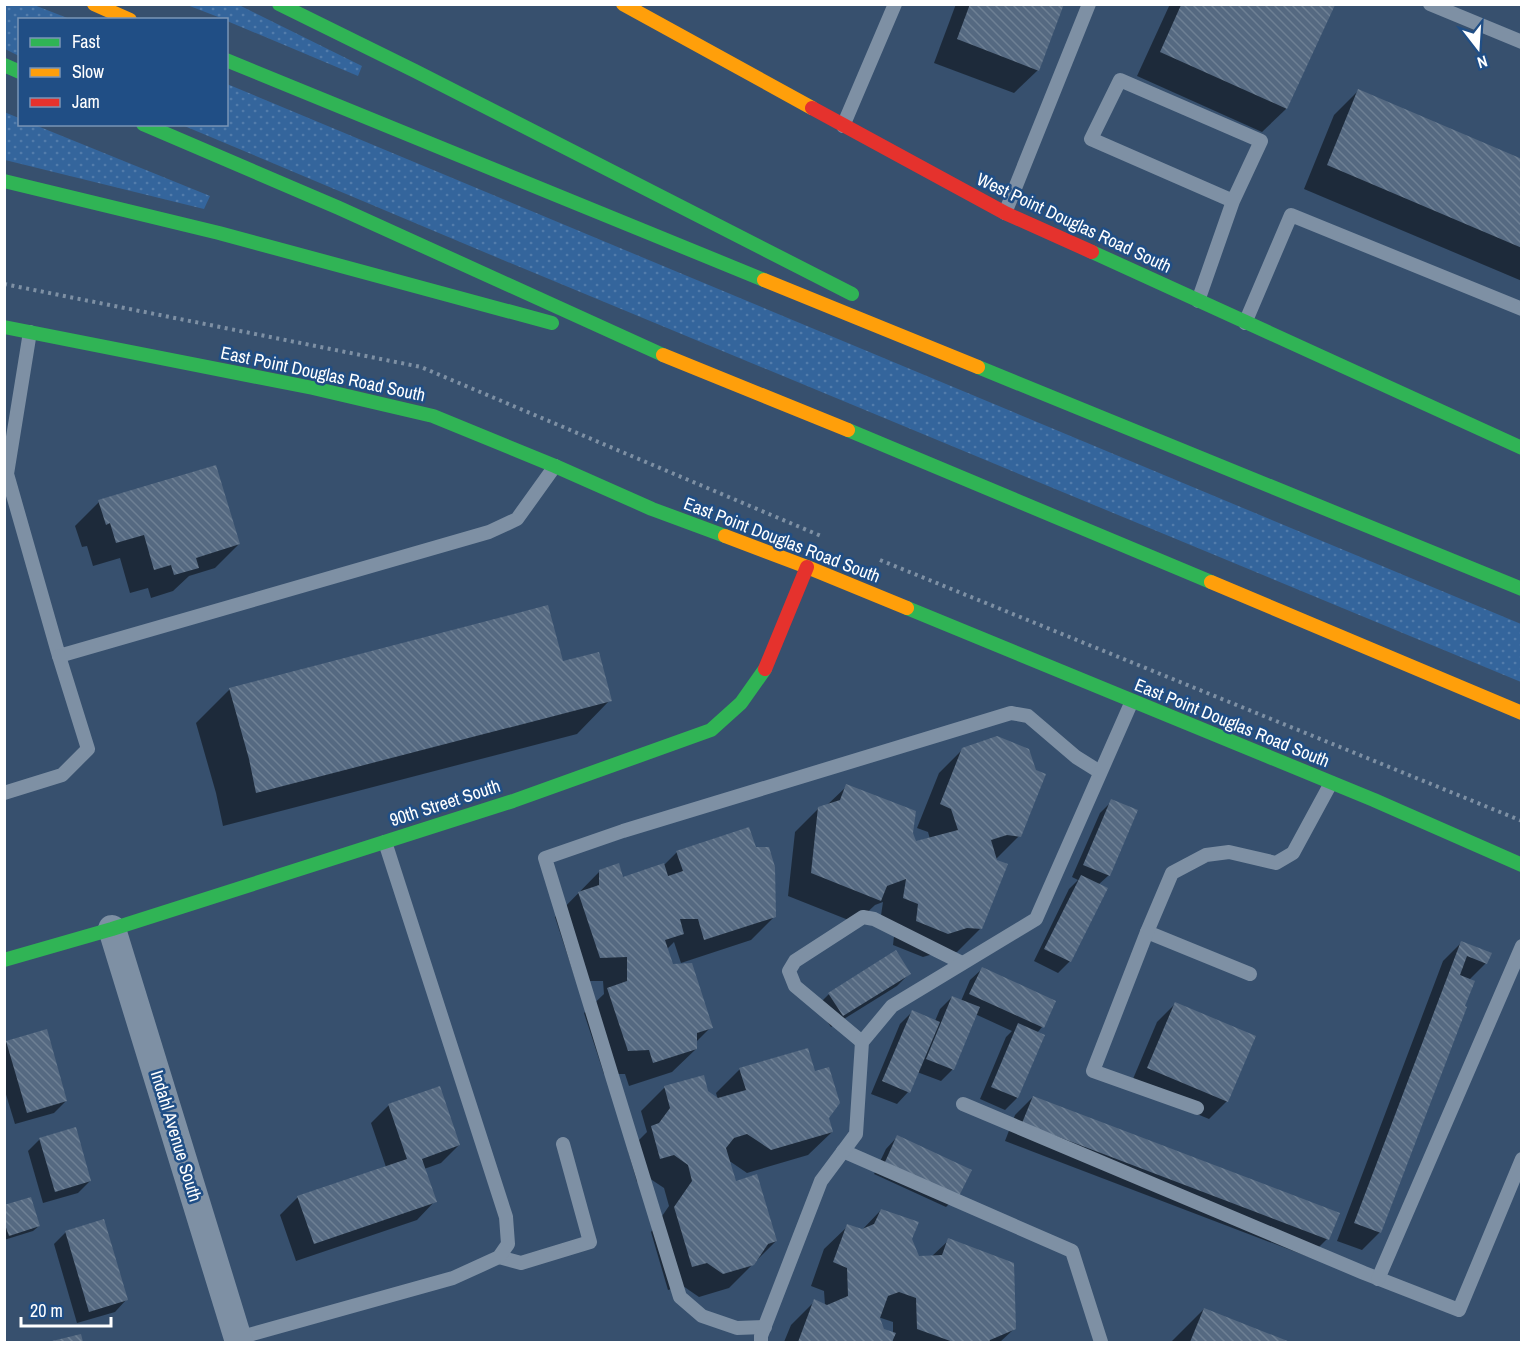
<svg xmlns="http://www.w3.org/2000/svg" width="1526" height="1347" font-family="'Archivo Narrow',sans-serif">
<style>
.grass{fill:url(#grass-dots)}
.shadow{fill:#0007;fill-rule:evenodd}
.building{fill:url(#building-back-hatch)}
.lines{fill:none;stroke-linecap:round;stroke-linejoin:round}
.path{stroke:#7e90a4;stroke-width:4;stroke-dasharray:3 4.5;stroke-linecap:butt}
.lane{stroke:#7e90a4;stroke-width:14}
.street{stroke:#7e90a4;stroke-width:28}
.fast{stroke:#30b455;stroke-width:14}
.slow{stroke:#ff9f0a;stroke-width:14}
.jam{stroke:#e5322d;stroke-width:14}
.labels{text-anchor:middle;stroke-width:5;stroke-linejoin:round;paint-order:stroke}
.street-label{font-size:18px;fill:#fff;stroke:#204e85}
</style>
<defs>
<pattern id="grass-dots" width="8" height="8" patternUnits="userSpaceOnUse" patternTransform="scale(1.5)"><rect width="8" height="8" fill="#34659c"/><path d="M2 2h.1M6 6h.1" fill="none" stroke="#527cab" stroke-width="1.8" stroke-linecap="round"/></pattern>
<pattern id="building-back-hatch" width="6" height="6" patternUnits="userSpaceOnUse" patternTransform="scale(1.5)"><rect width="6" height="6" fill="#556981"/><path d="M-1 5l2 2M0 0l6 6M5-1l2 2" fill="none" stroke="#6e8094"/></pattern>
</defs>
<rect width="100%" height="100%" fill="#37506e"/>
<g class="grass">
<polygon points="4,5 34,5 70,19 20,20 19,56 5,49"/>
<polygon points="187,5 239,5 362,66 358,76 227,21 226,20"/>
<polygon points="227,84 1521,624 1521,682 503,260 182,125 226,124"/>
<polygon points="4,112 19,118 20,124 35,125 210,196 204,209 5,160"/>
</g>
<g class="shadow">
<polygon points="956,4 1063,4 1038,70 1014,93 934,63"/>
<polygon points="1170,4 1333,4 1286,109 1262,132 1137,76"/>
<polygon points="1358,91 1522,160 1522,281 1304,189 1334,115"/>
<polygon points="99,502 239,544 215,568 189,576 173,591 151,598 148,588 130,593 120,558 93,566 87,546 82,547 75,526"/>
<polygon points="561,663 610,700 577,734 223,826 216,793 196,723 230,689"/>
<polygon points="963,749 1019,836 996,859 981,928 957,952 943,951 923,957 893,945 895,927 880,922 883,902 875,905 856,923 788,896 795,832 819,808 826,806 847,786 912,834 915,843 930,839 928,832 917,828 939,773"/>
<polygon points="1112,801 1109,875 1098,885 1070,961 1058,973 1034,961 1069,889 1078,880 1072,877 1100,813"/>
<polygon points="677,852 775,916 751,940 681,963 674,942 667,949 672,965 711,1027 695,1043 696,1049 672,1072 629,1086 625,1074 604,1074 584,1013 604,994 603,981 576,981 555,917 600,871 622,878 665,864"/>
<polygon points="1461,943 1486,963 1469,980 1380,1232 1362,1250 1337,1241 1443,961"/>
<polygon points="895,952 909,974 897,986 831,1027 817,1006 829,994"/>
<polygon points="982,969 1054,1002 1042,1027 1037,1033 1043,1036 1017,1098 1005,1110 980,1099 1006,1037 1012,1031 975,1014 952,1070 941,1081 917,1072 908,1092 897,1104 871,1094 900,1024 912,1012 935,1021 940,1009 952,997 961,1001 970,980"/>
<polygon points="1175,1004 1227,1101 1209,1119 1130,1086 1157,1022"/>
<polygon points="7,1042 66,1101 54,1113 15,1124 4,1088 4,1044"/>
<polygon points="740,1069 827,1118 832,1132 808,1155 747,1173 728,1160 735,1183 776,1241 729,1288 699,1297 683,1286 668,1290 651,1232 669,1206 664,1188 649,1178 637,1182 628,1151 647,1132 641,1111 664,1088 707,1092 718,1100 716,1093"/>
<polygon points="1033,1097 1338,1213 1327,1239 1309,1257 1005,1141 1015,1115"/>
<polygon points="389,1105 459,1145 441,1163 424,1169 435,1201 417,1220 296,1261 280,1215 298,1197 386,1167 371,1123"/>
<polygon points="897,1137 958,1195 946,1207 874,1174 886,1149"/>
<polygon points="40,1139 90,1181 78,1193 43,1203 28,1151"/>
<polygon points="4,1207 39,1226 33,1231 4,1240"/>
<path d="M881,1210L911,1239L918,1258L931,1257L949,1240L1014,1329L1000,1342H893V1336L890,1342H784L791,1325L815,1301L825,1305L824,1291L811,1286L824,1249L848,1226L861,1231ZM878,1317L893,1322V1334L883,1330Z"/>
<polygon points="66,1232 126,1300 115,1312 77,1323 54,1244"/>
<polygon points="1204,1309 1286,1342 1171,1342"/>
</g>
<g class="building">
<polygon points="970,4 1064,4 1039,71 957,39"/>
<polygon points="1181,5 1335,5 1287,109 1160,52"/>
<polygon points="1358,89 1522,159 1522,248 1327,165"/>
<polygon points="216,465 240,544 196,558 199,568 174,575 171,565 154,570 144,535 116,543 110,523 106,525 98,500"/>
<polygon points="548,605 563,661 599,652 612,701 256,793 249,759 229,688"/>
<polygon points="997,736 1029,749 1036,770 1046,774 1021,837 1007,835 991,840 997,860 1008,864 982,929 967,928 948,934 916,921 918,904 903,898 906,879 887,886 881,901 811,873 818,807 840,800 846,784 916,811 913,833 916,841 958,830 951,809 940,804 962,748"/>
<polygon points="1111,799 1138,810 1110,876 1083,865"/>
<polygon points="749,827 756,847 769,847 775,867 776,917 704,940 698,919 680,919 684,934 665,940 673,964 692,963 713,1028 697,1033 697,1049 653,1063 649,1050 628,1051 607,988 627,981 627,957 600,958 578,892 599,885 599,870 619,863 623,877 664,863 668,876 683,871 676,851"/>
<polygon points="1081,875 1108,888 1071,962 1044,949"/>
<polygon points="1461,941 1492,953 1487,964 1467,956 1460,975 1475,981 1465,1006 1467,1007 1381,1233 1354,1223"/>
<polygon points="896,950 911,974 843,1016 828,993"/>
<polygon points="982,967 1056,1001 1044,1028 969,994"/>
<polygon points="952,996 980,1007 954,1070 926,1059"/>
<polygon points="1175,1002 1256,1036 1228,1102 1147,1068"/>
<polygon points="912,1010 940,1022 910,1093 882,1081"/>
<polygon points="1018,1023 1045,1035 1018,1098 991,1087"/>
<polygon points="47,1029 67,1101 27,1113 6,1041"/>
<polygon points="808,1048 815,1071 829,1067 840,1103 829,1118 833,1132 771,1150 747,1134 734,1138 726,1148 736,1181 757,1174 777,1241 768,1244 754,1265 723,1274 707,1263 692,1267 674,1207 692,1181 688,1165 674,1155 660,1159 651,1126 659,1123 670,1108 664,1086 704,1075 708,1091 718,1098 746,1090 739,1068"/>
<polygon points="440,1086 460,1145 422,1159 437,1202 314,1244 297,1196 407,1159 388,1104"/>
<polygon points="1033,1096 1340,1213 1329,1240 1022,1123"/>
<polygon points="76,1127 91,1181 55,1192 39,1138"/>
<polygon points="897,1135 972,1170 959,1196 885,1162"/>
<polygon points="31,1197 40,1226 9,1236 4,1222 4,1205"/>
<polygon points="881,1209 919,1222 912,1239 919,1256 942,1255 948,1238 1014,1263 1016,1329 990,1340 989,1342 953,1342 917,1329 916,1298 899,1292 888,1296 880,1318 884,1329 896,1333 892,1342 798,1342 814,1299 827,1305 848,1296 847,1268 833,1262 847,1224 862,1229 874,1224"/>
<polygon points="104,1219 128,1300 89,1312 65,1231"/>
<polygon points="1204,1308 1290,1342 1190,1342"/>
<polygon points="81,1334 83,1342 48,1342"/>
</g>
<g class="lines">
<g class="path">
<polyline points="4,284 421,367 821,536"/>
<polyline points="880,560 1522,821"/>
</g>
<g class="lane">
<polyline points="1430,4 1522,42"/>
<polyline points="843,126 895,4"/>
<polyline points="1005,213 1089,4"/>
<polyline points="1198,301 1233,201 1091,139 1120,80 1261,141 1233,201"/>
<polyline points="1245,323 1291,215 1522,309"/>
<polyline points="30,332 7,474 59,656 489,532 517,519 555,466"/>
<polyline points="4,793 62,775 88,749 59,656"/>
<polyline points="1147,932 1250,974"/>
<polyline points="862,1042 795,986 789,971 795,961 863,917 874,919 962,963"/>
<polyline points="963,1104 1364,1273 1459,1310 1522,1159"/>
<polyline points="1197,1108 1093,1071 1147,932 1172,873 1206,855 1229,852 1276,863 1293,853 1331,783"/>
<polyline points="843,1151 1072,1251 1101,1342"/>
<polyline points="499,1257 521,1263 590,1242 563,1144"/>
<polyline points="1378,1279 1522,946"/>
<polyline points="765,1327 737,1328 702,1316 680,1297 545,858 623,831 1011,713 1028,716 1076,757 1100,772"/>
<polyline points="238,1338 453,1278 499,1257 508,1244 506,1217 385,842"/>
<polyline points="761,1342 761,1336 821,1181 856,1134 862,1042 892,1006 1036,919 1132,701"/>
</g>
<polyline class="street" points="112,929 239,1342"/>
<g class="fast">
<polyline points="279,4 415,71 852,294"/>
<polyline points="226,60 764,280"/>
<polyline points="4,65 20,72"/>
<polyline points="143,124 339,208 663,355"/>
<polyline points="4,181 219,233 552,323"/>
<polyline points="1092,252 1522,448"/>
<polyline points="4,327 313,388 433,416 555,466 652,509 725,536"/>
<polyline points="978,367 1522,589"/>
<polyline points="848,430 1211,582"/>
<polyline points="907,608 1374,800 1522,865"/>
<polyline points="4,960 112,929 513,801 711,730 741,703 765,669"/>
</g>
<g class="slow">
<polyline points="94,4 130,20"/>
<polyline points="623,4 812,108"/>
<polyline points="764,280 978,367"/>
<polyline points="663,355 848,430"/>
<polyline points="725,536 807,567 907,608"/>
<polyline points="1211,582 1522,713"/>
</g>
<g class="jam">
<polyline points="812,108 1005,213 1092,252"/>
<polyline points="765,669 807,567"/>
</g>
</g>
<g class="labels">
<g class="street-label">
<text transform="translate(1074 223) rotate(25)" y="6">West Point Douglas Road South</text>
<text transform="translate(323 374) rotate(12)" y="6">East Point Douglas Road South</text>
<text transform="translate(782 540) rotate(21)" y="6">East Point Douglas Road South</text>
<text transform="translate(1232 723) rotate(22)" y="6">East Point Douglas Road South</text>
<text transform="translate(445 803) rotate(-18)" y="6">90th Street South</text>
<text transform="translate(176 1136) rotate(73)" y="6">Indahl Avenue South</text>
</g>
</g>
<rect width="1526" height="1347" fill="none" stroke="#ffffff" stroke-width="12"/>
<rect x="18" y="18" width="210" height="108" fill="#204e85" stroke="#7995b6" stroke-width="1.5"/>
<rect x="30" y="38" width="30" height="9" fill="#30b455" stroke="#7995b6" stroke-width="1.5"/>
<text x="72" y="48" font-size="18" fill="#ffffff">Fast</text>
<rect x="30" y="68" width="30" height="9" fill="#ff9f0a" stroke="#7995b6" stroke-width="1.5"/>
<text x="72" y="78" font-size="18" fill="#ffffff">Slow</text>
<rect x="30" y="98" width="30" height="9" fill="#e5322d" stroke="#7995b6" stroke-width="1.5"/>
<text x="72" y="108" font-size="18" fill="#ffffff">Jam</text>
<g transform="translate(1478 48) rotate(163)" stroke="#204e85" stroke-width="4.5" paint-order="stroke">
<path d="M0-4.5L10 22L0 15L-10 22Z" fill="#ffffff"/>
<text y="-9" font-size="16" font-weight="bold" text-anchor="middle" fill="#ffffff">N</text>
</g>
<path d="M21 1317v9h90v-9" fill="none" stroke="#ffffff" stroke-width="3"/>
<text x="30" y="1317" font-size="18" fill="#ffffff" stroke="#204e85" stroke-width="4.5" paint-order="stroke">20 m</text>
</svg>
